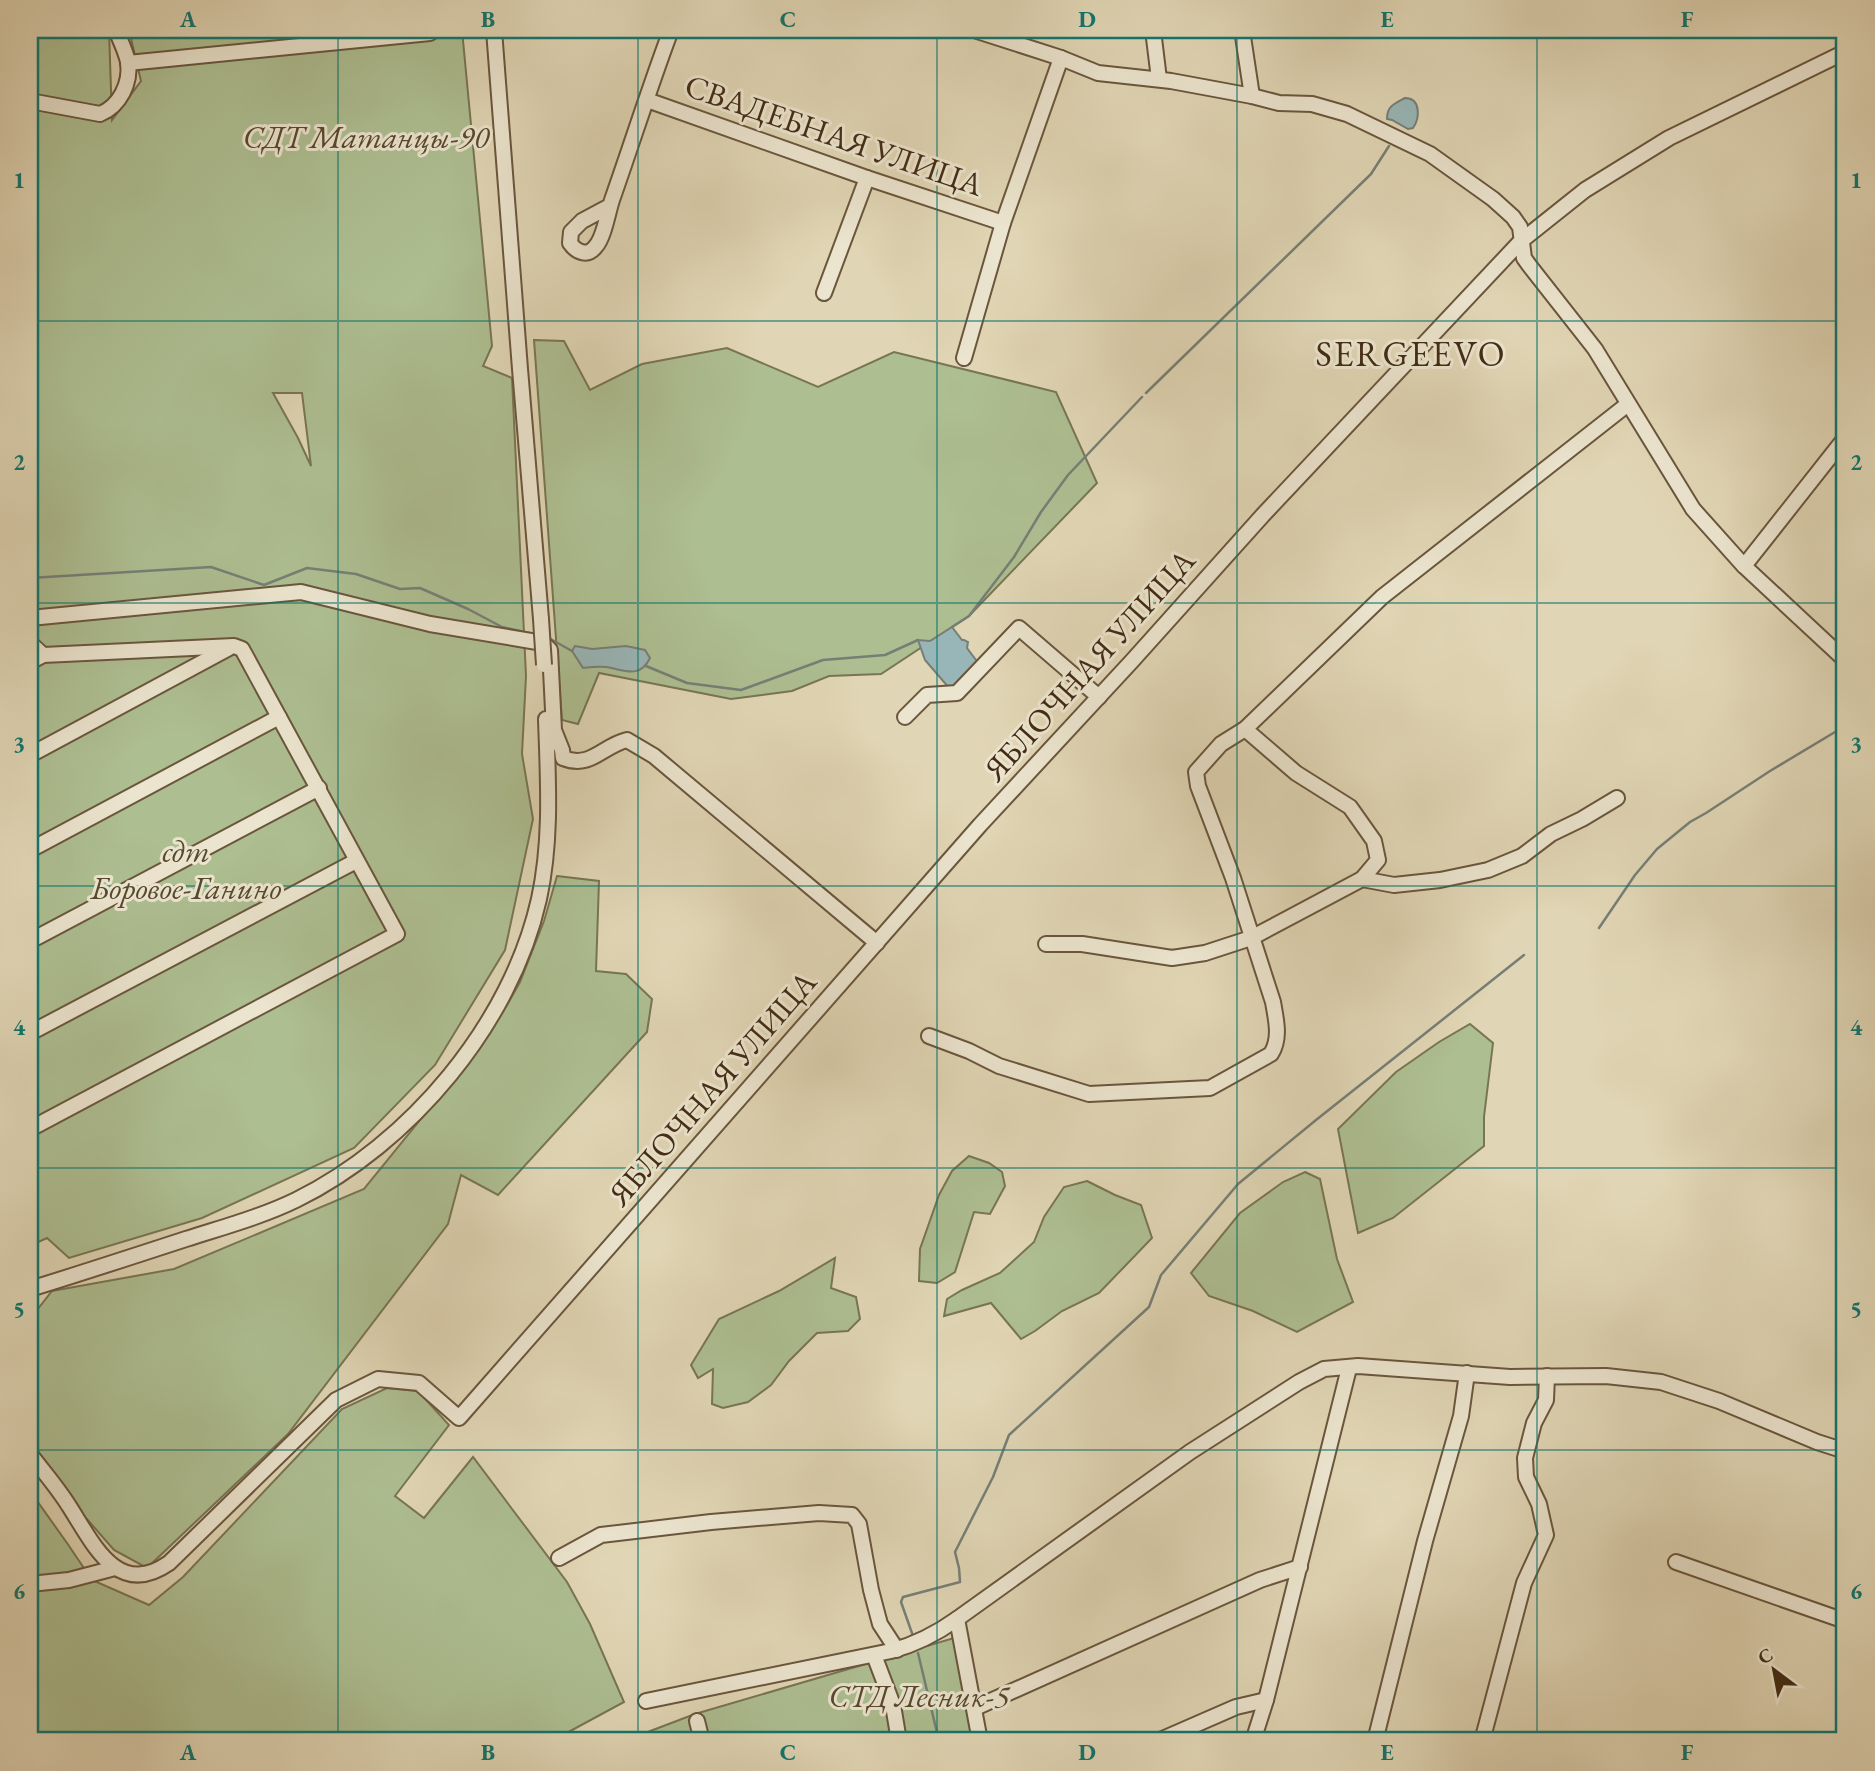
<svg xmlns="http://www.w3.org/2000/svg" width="1875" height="1771" font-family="'EB Garamond',serif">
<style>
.green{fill:#adbe91;stroke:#787553;stroke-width:2;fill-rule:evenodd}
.water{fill:#98b6b7;stroke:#767f76;stroke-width:2}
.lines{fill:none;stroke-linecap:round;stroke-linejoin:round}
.stream{stroke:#767f76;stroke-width:2.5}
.minor-casing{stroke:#6a563d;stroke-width:18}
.minor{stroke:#ebe4ce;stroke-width:14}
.minor-bridge-casing{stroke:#6a563d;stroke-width:18;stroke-linecap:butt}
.minor-bridge{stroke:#ebe4ce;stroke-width:14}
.grid{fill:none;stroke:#0f766e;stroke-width:2;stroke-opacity:0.55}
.labels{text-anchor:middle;stroke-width:6;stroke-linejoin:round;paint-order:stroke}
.street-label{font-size:32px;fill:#422c15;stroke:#ebe4ce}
.park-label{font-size:32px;font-style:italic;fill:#57492e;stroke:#ebe4ce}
.quarter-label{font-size:35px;letter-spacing:2px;fill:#422c15;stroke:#ebe4ce}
.neatline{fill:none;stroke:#0f766e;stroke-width:2.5}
.grid-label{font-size:23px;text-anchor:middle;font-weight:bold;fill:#0f766e}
</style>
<rect width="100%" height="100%" fill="#e0d5b4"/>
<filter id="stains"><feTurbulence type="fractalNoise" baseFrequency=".00286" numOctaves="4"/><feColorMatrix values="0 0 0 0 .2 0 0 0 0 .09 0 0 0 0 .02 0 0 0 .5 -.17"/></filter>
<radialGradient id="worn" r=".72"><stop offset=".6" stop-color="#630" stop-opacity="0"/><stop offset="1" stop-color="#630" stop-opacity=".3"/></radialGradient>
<g class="green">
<path d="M30,30H109L112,120L141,81L129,30H462L492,346L483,366L512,378L526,676L522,754L533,819L505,950L435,1065L354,1148L202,1218L69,1258L47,1238L30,1246ZM273,393H302L311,466L298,438Z"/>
<polygon points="534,340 564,341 590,390 642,364 727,348 818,387 894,352 1056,392 1097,483 969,616 881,674 829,676 792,691 731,699 599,673 578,724 562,720"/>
<polygon points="557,876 599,881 596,971 626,974 652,999 647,1032 498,1195 461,1175 448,1224 288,1434 147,1568 114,1550 51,1478 30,1444 30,1319 52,1291 174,1269 364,1189 477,1050 507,1005 520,982 544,921"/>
<polygon points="1470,1024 1493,1043 1484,1117 1484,1146 1393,1218 1358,1233 1338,1129 1396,1072 1439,1042"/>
<polygon points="969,1156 989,1163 1002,1172 1005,1186 990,1214 974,1212 955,1272 937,1283 919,1281 920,1249 939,1195 952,1171"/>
<polygon points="1305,1172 1320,1179 1337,1259 1353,1302 1297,1332 1253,1311 1209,1296 1191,1273 1240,1213 1283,1182"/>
<polygon points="1087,1181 1115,1195 1141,1205 1152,1238 1099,1293 1062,1311 1035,1331 1021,1339 991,1303 944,1316 947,1299 962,1290 1000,1273 1034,1242 1044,1217 1064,1187"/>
<polygon points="835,1258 831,1288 856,1297 860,1319 848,1331 817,1333 789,1361 771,1385 748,1402 723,1408 712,1404 713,1369 698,1378 691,1365 719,1319 779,1291"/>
<polygon points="387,1388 418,1391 449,1425 395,1496 424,1518 473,1457 567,1582 590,1624 624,1702 552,1741 30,1741 30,1491 67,1543 92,1580 149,1605 183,1577 342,1409"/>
<polygon points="954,1638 977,1741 624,1741 695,1714"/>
</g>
<g class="water">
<path d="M1405,98C1421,98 1420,118 1413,128L1408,129L1392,120L1387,119C1387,106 1394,104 1405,98Z"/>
<polygon points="952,627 962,640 964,640 968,642 967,648 979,664 950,689 925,660 918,640 930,641"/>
<path d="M575,646L592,649L626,646L645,650L650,658C640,679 625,670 606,667C598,666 591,667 583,668L572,651Z"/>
</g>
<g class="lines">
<g class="stream">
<polyline points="1146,393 1371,174 1389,146"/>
<polyline points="30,578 211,567 264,585 307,568 356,574 400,589 420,588 468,609 502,627 538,635"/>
<polyline points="952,627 969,616 1014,557 1041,512 1068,475 1142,397"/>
<polyline points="547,637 572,651"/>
<polyline points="646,666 687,683 741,690 823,660 885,655 918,640"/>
<polyline points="1599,928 1635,875 1657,849 1690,822 1706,813 1770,771 1845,726"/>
<polyline points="913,1636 901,1602 903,1597 960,1582 959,1568 955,1552 993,1477 1009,1435 1149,1307 1161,1275 1238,1184 1316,1120 1524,955"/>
<polyline points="918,1653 939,1741"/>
</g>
<defs>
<g id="minor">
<polyline points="494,30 520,369 541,619"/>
<polyline points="974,30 1061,58 1098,73 1171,81 1252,96 1279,103 1312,104 1347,114 1430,154 1493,199 1513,217 1520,227 1524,258 1529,265 1595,349 1693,509 1744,566 1845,660"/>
<polyline points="1153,30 1159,79"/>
<polyline points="1242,30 1252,96"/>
<polyline points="128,63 430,33 430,30"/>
<polyline points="647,100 867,178 1003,223"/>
<path d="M30,101L100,114C120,106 131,83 128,62C126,52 120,40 116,30"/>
<path d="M610,206L582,221L571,232L570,243C577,253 588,257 596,246C604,237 608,212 612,200C632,143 650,86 671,30"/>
<polyline points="824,293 867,178"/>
<polyline points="964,358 1003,223 1061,58"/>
<polyline points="1744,566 1845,438"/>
<path d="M30,618L301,592L430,624L543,643L550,650L554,730L562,750L563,758C591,769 602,746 627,740L654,756L877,943"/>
<polyline points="30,643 43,655"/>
<polyline points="30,662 43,655 234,646 242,649 397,934 30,1129"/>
<polyline points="905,717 927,695 957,693 1019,628 1099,697"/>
<polyline points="30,755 229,648"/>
<polyline points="30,850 279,717"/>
<polyline points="1362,879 1394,885 1440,880 1488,870 1522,856 1551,834 1582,819 1617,798"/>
<polyline points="30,941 319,788"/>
<polyline points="1046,944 1082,944 1172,958 1205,953 1251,938 1362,879 1378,860 1374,841 1350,807 1296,773 1245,729"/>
<polyline points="30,1033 356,861"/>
<path d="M929,1036L969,1051L999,1066L1089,1094L1210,1088L1271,1054C1281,1038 1276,1020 1273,1002L1233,878L1198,786L1196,772L1221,744L1245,729L1382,597L1628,404"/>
<path d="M30,1289C82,1273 134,1256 186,1239C223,1227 261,1217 296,1200C410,1144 511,1024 539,899C552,840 548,779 546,719"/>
<path d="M30,1454C43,1471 58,1488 69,1506C93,1543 117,1599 169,1563L336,1400L378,1379L419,1383L459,1418L980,825L1132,661L1263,515L1521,241L1585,190L1669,138L1845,52"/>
<polyline points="559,1558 601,1535 711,1522 819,1513 852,1515 859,1524 871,1590 880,1624 897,1650"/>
<polyline points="1676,1562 1845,1621"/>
<polyline points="30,1584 69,1580 115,1568"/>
<polyline points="957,1619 980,1741"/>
<polyline points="874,1655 893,1705 899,1741"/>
<path d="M646,1701L891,1651C917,1644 936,1634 957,1619L1190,1452L1299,1382L1324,1369L1358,1366L1510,1377L1606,1376L1661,1382L1719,1401L1817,1442L1845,1451"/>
<polyline points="975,1708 1260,1580 1300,1567"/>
<polyline points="697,1721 702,1741"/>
<polyline points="1158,1741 1236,1707 1266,1700"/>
<polyline points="1253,1741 1266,1700 1349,1368"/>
<polyline points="1375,1741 1425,1541 1461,1416 1467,1373"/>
<polyline points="1482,1741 1524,1583 1546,1535 1539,1504 1526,1477 1525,1458 1534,1423 1546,1400 1547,1376"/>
</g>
</defs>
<use href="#minor" class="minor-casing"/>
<use href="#minor" class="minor"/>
<defs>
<polyline id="minor-bridge" points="541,619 544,665"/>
</defs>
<use href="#minor-bridge" class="minor-bridge-casing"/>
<use href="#minor-bridge" class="minor-bridge"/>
</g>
<path class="grid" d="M338,30V1741M638,30V1741M937,30V1741M1237,30V1741M1537,30V1741M30,321H1845M30,603H1845M30,886H1845M30,1168H1845M30,1450H1845"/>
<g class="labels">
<g class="street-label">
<text transform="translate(834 135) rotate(19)" y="11">СВАДЕБНАЯ УЛИЦА</text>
<text transform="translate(1089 665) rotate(-48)" y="11">ЯБЛОЧНАЯ УЛИЦА</text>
<text transform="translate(712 1088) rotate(-49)" y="11">ЯБЛОЧНАЯ УЛИЦА</text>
</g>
<g class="park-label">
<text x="366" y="148">СДТ Матанцы-90</text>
<text x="186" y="862">сдт<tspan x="186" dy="37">Боровое-Ганино</tspan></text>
<text x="919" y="1707">СТД Лесник-5</text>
</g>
<g class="quarter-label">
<text x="1411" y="366">SERGEEVO</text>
</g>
</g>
<rect width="1875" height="1771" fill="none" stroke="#e0d5b4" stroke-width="77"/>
<g transform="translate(1774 1670) rotate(328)" stroke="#ebe4ce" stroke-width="5" paint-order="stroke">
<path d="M0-5L12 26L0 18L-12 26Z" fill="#422c15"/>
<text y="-10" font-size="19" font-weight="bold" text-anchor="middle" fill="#422c15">С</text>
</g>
<rect x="38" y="38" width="1798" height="1694" class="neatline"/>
<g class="grid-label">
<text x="188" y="27">A</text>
<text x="488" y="27">B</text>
<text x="788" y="27">C</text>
<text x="1087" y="27">D</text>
<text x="1387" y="27">E</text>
<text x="1687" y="27">F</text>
<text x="19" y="188">1</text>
<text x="1856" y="188">1</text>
<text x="19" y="470">2</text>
<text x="1856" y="470">2</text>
<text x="19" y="752">3</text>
<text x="1856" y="752">3</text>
<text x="19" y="1035">4</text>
<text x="1856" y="1035">4</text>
<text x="19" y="1317">5</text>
<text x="1856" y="1317">5</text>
<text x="19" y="1599">6</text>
<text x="1856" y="1599">6</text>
<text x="188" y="1760">A</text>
<text x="488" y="1760">B</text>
<text x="788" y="1760">C</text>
<text x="1087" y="1760">D</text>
<text x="1387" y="1760">E</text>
<text x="1687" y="1760">F</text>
</g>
<rect width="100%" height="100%" filter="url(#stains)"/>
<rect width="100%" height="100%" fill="url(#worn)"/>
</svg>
